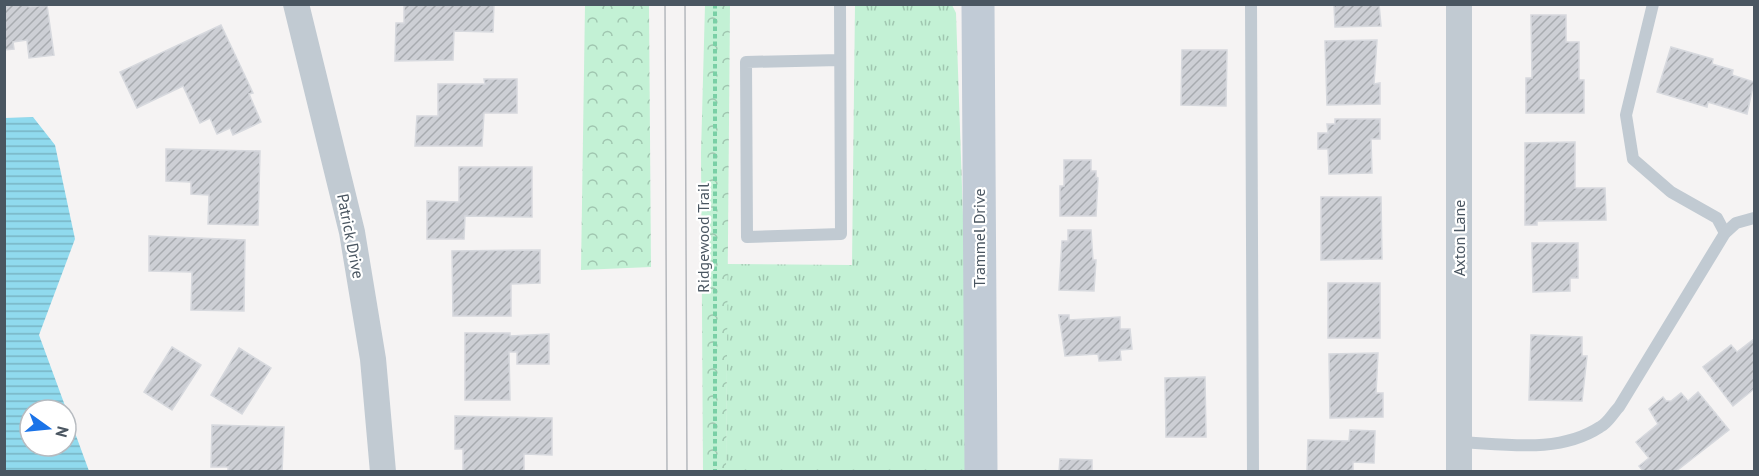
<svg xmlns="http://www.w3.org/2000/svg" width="1759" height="476" font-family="'PT Sans',sans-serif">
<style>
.grass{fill:url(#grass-tufts)}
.forest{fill:url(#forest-crowns)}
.water{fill:url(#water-rules);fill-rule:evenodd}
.building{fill:url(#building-hatch);stroke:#d7d9de;stroke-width:1.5}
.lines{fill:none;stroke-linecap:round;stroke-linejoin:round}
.path{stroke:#7ad0a6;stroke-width:4;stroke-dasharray:4.5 3;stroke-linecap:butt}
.lane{stroke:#c1cad2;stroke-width:12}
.street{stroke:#c1cad2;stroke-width:26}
.secondary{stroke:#c1cbd6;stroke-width:33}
.tram{stroke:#b5b8bd;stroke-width:1.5}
.labels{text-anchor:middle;stroke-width:4.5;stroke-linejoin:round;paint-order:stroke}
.street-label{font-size:16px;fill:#4a5661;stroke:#fff}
</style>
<defs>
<pattern id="grass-tufts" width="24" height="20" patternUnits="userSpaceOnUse" patternTransform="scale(1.5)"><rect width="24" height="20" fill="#c3f1d5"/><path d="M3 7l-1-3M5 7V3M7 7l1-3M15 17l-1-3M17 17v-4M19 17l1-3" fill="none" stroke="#a0c6b0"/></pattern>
<pattern id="forest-crowns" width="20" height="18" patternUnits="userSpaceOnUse" patternTransform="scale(1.5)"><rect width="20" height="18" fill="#c3f1d5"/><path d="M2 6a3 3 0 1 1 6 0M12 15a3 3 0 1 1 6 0" fill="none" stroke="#a0c6b0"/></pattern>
<pattern id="water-rules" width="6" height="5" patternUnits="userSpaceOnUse" patternTransform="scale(1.5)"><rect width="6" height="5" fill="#90daee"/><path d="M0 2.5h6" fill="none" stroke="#78b4c4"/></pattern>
<pattern id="building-hatch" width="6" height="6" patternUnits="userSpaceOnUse" patternTransform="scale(1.5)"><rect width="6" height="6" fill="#cdcfd5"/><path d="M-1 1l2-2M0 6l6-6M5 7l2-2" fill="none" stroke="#a8abb0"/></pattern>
</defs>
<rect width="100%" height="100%" fill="#f5f3f3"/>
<polygon class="grass" points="855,5 952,5 956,13 964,245 965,471 726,472 727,264 852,265"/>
<g class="forest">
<polygon points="585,5 649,5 651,267 581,270"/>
<polygon points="705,5 730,5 726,472 703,471 701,153"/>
</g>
<path class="water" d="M33,117L55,145L75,239L39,335L89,471H5V118ZM30,410H66V446H30Z"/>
<g class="building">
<polygon points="4,4 29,4 29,7 47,5 54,55 29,58 27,40 13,42 14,49 4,50"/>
<polygon points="404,4 494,4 493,32 454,31 453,60 395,61 396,23 404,23"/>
<polygon points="1334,4 1379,4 1381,26 1335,27"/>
<polygon points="1531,15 1566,15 1566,42 1579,42 1579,80 1584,80 1584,113 1526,113 1526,78 1532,78"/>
<polygon points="221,25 253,93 249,94 261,122 233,135 230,128 217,134 210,118 200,123 183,86 137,108 120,72"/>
<polygon points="1377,40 1374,84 1380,83 1380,104 1327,105 1325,41"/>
<polygon points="1671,47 1713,59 1712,64 1733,70 1732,75 1754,82 1747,114 1708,102 1707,107 1657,92"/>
<polygon points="1182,50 1227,50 1226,106 1181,105"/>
<polygon points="484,79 517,79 517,113 484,113 482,146 415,146 417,116 438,116 438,84 485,84"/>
<polygon points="1335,119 1380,119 1380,139 1371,139 1372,173 1329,174 1328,149 1318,149 1318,133 1328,133 1327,124 1335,124"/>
<polygon points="1575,142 1575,188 1605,188 1606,220 1537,221 1537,225 1525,225 1525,143"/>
<polygon points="166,149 260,151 258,225 208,224 209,195 191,194 191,182 166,181"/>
<polygon points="1064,160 1091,160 1091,171 1096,171 1096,177 1098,178 1096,216 1060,216 1060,186 1064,186"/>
<polygon points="459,167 532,167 532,217 465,216 464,239 427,239 427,201 459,202"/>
<polygon points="1321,197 1381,197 1382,259 1321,260"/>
<polygon points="1068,230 1091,230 1093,260 1096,260 1094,291 1059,290 1062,241 1068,241"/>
<polygon points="149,236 245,240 244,311 191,310 192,272 149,271"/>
<polygon points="1532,243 1578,243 1578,278 1570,278 1570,291 1533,292"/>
<polygon points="540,250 540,283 511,284 511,316 453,316 452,251"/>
<rect x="1328" y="283" width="52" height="55"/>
<polygon points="1059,315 1069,315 1069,320 1120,317 1120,329 1130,329 1132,349 1120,350 1121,360 1099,361 1098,354 1065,356"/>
<polygon points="465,333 510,333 510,336 549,334 549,364 517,364 517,352 509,352 510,400 465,400"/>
<polygon points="1531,335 1582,337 1582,356 1587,356 1582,401 1529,400"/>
<polygon points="1754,339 1754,389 1733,406 1703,367 1731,345 1737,352"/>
<polygon points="172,347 201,365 172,410 144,392"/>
<polygon points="239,348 271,368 242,414 211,395"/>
<polygon points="1378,353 1376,393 1383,393 1383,417 1330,418 1329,354"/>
<polygon points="1205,377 1206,437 1166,437 1165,378"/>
<polygon points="1698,392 1729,430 1675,472 1644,472 1639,466 1649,458 1636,442 1658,424 1649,409 1663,397 1666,401 1671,401 1681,393 1688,401"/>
<polygon points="455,416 552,418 552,455 524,454 524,472 463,472 463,449 455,449"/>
<polygon points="212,425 284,427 282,472 228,472 228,467 211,467"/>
<polygon points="1350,430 1375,431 1374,463 1353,462 1353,472 1307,472 1308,440 1349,441"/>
<polygon points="1060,459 1092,460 1092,472 1059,472"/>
</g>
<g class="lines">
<polyline class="path" points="715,4 715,472"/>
<g class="lane">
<polyline points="840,4 841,234 747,237 746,62 840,60"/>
<polyline points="1251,4 1253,472"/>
<polyline points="1653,4 1626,115 1633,159 1671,192 1717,218 1725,233"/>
<path d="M1459,442C1505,444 1559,454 1600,427C1608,423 1613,413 1619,407L1725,233L1736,223L1754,218"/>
</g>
<g class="street">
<polyline points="296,4 352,232 373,359 383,472"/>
<polyline points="1459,4 1459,472"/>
</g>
<polyline class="secondary" points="978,4 981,472"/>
<g class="tram">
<polyline points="665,4 667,472"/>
<polyline points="685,4 687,472"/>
</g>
</g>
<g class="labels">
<g class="street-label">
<text transform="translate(351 236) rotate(79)" y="6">Patrick Drive</text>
<text transform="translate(703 238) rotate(-90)" y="6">Ridgewood Trail</text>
<text transform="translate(979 238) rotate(-90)" y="6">Trammel Drive</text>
<text transform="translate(1459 238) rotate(-90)" y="6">Axton Lane</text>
</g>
</g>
<rect width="1759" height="476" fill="none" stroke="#4a5661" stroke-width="12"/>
<g transform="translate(48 428) rotate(105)"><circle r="28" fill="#ffffff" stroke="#b7bbc0" stroke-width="1.5"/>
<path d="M0-4.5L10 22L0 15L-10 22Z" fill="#1a73e8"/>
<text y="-9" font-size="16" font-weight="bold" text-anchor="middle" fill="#4a5661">N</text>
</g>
</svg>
